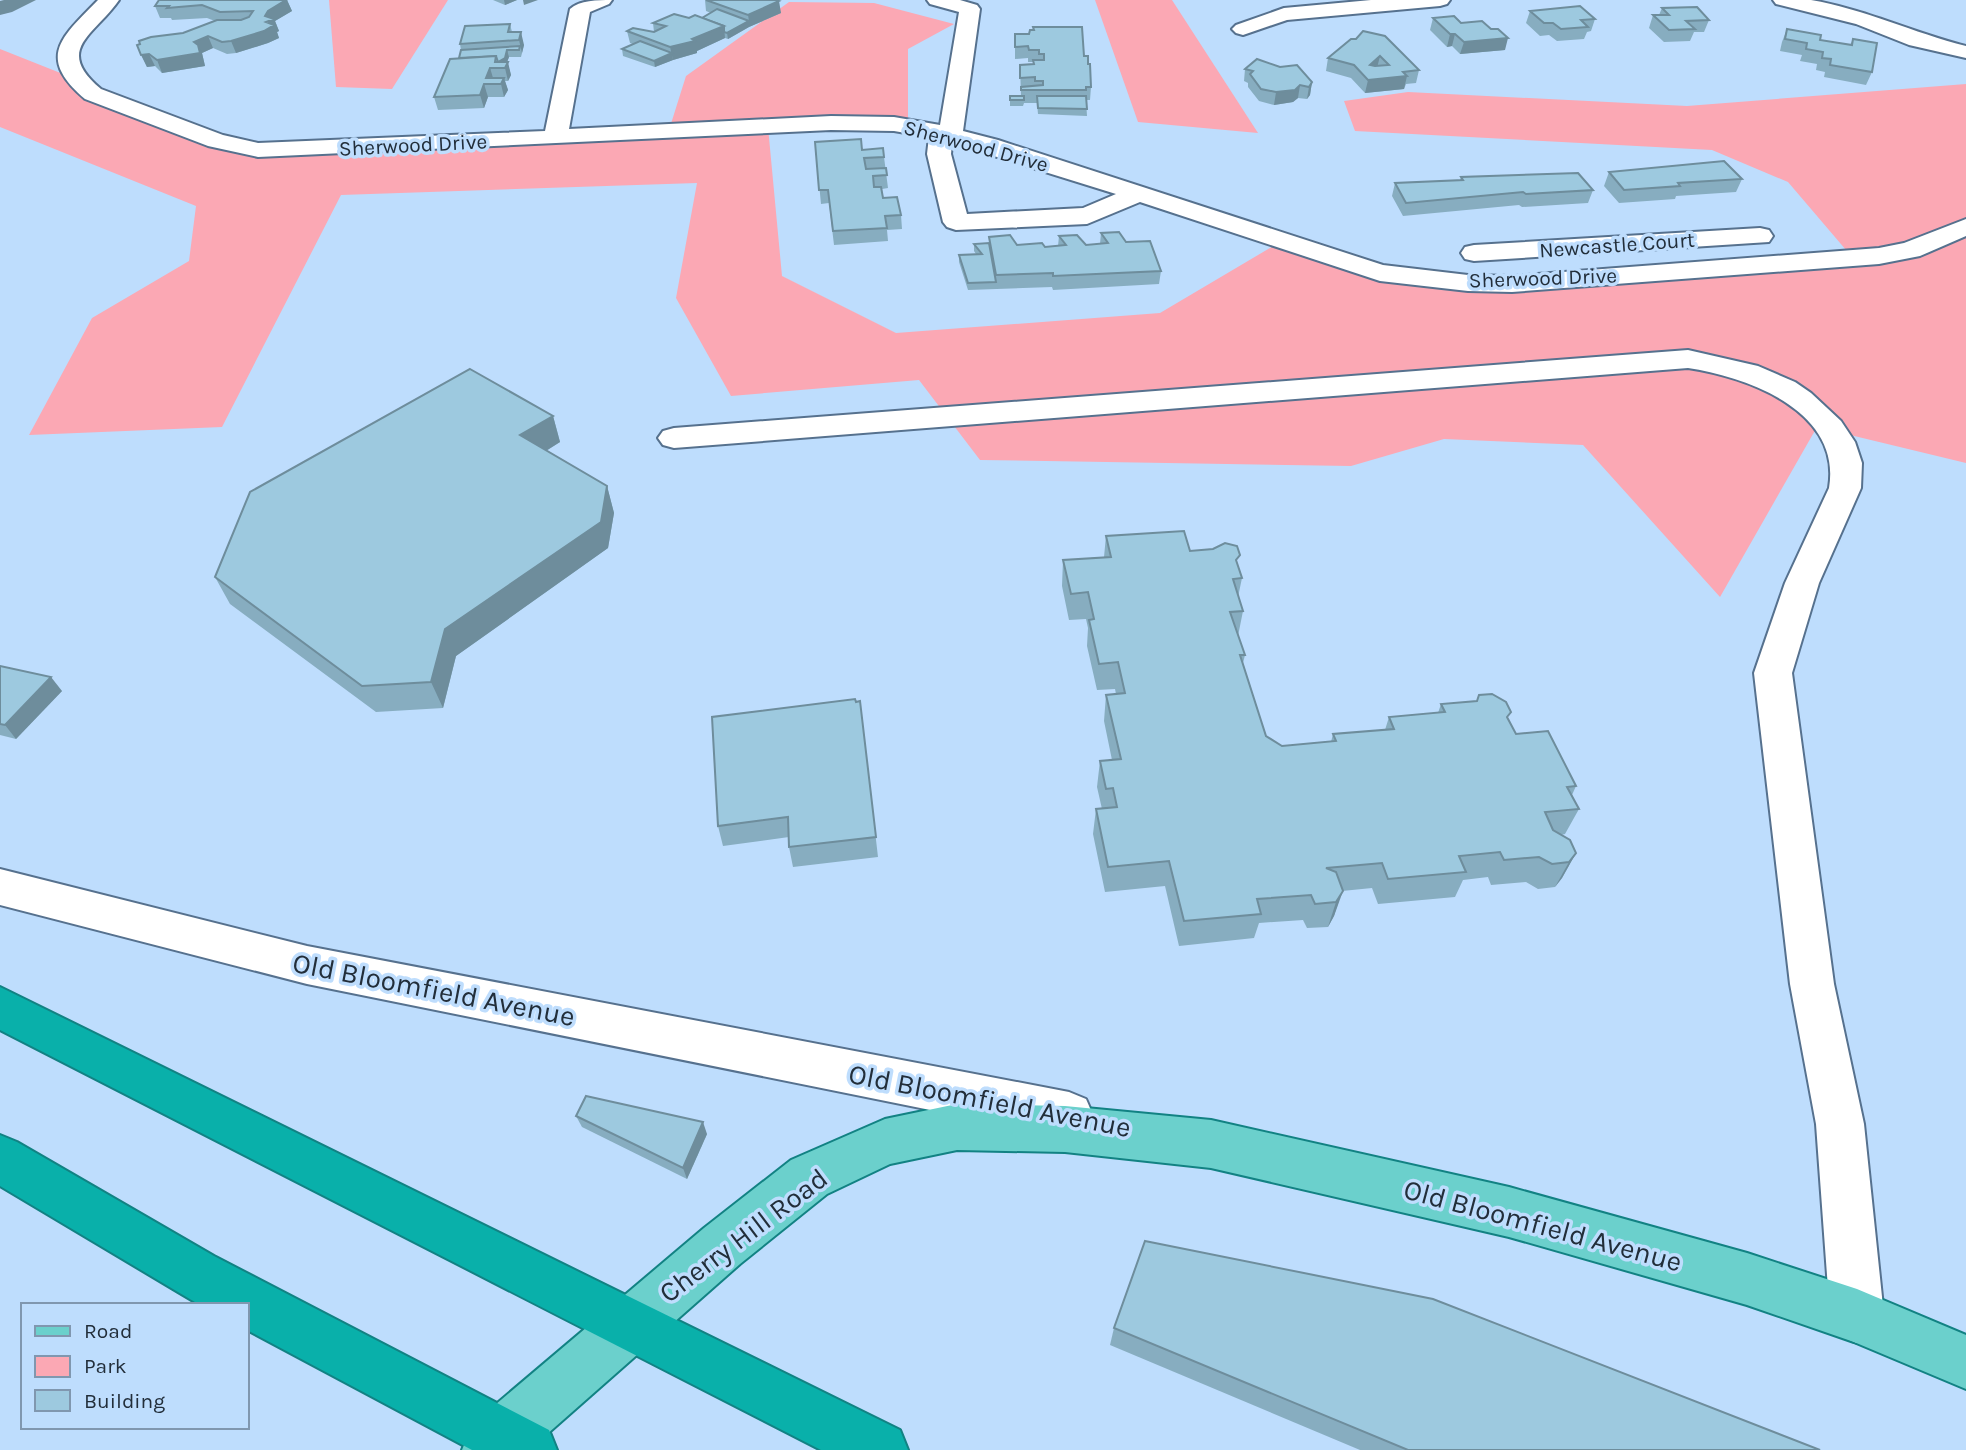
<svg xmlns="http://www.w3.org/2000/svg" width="1966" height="1450" font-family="Karla,sans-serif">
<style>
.green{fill:#fba8b4}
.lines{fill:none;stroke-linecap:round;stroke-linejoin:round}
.minor-casing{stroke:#56718e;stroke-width:4}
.major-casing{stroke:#128283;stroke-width:4}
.highway-casing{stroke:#128283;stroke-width:4}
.minor{fill:#fff;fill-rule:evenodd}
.major{fill:#6bd0cc;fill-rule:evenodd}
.highway{fill:#09b0aa;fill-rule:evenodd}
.wall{fill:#87adc0}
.shaded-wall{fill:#6e8d9c}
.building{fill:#9dc9df;stroke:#6e8d9c;stroke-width:2;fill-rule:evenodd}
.labels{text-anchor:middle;stroke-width:7;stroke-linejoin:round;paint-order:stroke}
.far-street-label{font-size:21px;fill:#222e3a;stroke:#beddfd}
.near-street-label{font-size:28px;fill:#222e3a;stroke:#beddfd}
</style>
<rect width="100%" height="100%" fill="#beddfd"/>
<g class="green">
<polygon points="329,0 448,0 392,89 336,87"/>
<polygon points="1095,0 1172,0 1258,133 1138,122"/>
<polygon points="789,2 874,3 954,24 908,49 908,123 768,127 782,276 896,333 1160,313 1280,242 1439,281 1852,257 1788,182 1712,150 1355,131 1344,101 1408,92 1687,106 1966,84 1966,463 1817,427 1720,597 1583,445 1444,439 1351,466 980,460 919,380 731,396 676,298 697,183 341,195 222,427 29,435 92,318 189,261 196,206 0,127 0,49 252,149 669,130 686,76"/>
</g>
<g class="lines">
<defs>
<g id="minor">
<path d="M98,0H119C95,35 53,49 101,89L223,135L258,143L545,131L570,9C580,0 597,0 612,0L609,4L590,12L569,129L831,116L894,117L940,125L959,12L930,4L927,0H960L977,5L980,9L963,131L998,140L1383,265L1468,275L1512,276L1879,248L1904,243L1966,219V236L1920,256L1879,264L1512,292L1468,291L1380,281L1140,202L1087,224L956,230L947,227L943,222L927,154L929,137L894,131L831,130L258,157L208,146L85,99C36,57 61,38 98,0ZM952,143L1116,194L1083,208L967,214L951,154Z"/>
<polygon points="1371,0 1450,0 1447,4 1440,6 1287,20 1243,35 1236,33 1232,29 1236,25 1284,8"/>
<path d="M1773,0C1785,0 1799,0 1811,0C1864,9 1914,33 1966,46V58L1909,45L1856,24L1776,4Z"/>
<polygon points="1760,228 1769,230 1773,236 1769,242 1474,261 1465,259 1461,253 1465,247 1474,245"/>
<path d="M1688,350L1758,366L1795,382L1811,393L1841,421L1855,442L1862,463L1861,488L1819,583L1792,673L1834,984L1864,1124L1884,1316L1876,1335L1857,1343L1838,1335L1830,1316L1816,1124L1790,984L1754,673L1785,583L1829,488C1842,411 1748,377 1688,368L674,448L663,445L658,438L663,431L674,428Z"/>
<polygon points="0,869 307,946 1069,1092 1086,1099 1093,1115 1086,1131 1069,1138 307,984 0,905"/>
</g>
<polygon id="major" points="957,1104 1065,1106 1211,1120 1509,1187 1747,1253 1857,1289 1966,1335 1966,1389 1854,1342 1747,1305 1509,1237 1211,1168 1065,1152 957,1150 890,1164 827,1194 740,1264 529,1450 462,1450 470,1430 482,1416 704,1228 791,1160 885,1119"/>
<g id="highway">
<polygon points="0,987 900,1430 908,1450 821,1450 0,1030"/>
<polygon points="0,1135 17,1142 214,1256 549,1430 557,1450 472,1450 247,1330 247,1305 200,1305 178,1292 0,1186"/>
</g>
</defs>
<use href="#minor" class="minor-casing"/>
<use href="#major" class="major-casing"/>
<use href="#highway" class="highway-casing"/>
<use href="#minor" class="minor"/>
<use href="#major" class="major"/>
<use href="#highway" class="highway"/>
</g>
<g class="wall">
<polygon points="159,0 287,0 292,11 275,21 279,31 277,32 279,38 268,43 236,53 227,54 213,48 202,53 205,66 162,73 155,66 147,67 137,45 183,33 215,21 207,18 172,20 171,18 160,18 155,6"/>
<polygon points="493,0 517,0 505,5"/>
<polygon points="705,0 776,0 781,13 749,27 728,39 725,38 697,51 697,53 673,60 655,67 623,56 622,49 633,44 630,43 627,31 654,32 653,23 689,18 702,18 711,13 706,11"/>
<polygon points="1662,8 1709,20 1704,32 1694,32 1690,41 1664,42 1649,28 1653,15 1659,15"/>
<polygon points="1530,11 1595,19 1591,31 1587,32 1584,39 1557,41 1549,35 1540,36 1526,23"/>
<polygon points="1433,18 1461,23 1505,50 1460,54 1452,46 1447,47 1430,30"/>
<polygon points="510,24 512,32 524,45 521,57 509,57 507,62 511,75 508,81 505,81 508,90 504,97 488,97 484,108 438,110 434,97 459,58 461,50 460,44"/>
<polygon points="1033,27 1084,56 1088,64 1091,87 1090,100 1086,100 1087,116 1038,114 1037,103 1024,103 1023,106 1010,106 1010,96 1021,96 1020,65 1033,64 1033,62 1028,62 1028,58 1015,59 1015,34 1029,34 1033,30"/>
<polygon points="1787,29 1820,40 1850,45 1853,39 1872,72 1866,85 1824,77 1825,72 1816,70 1817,64 1800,61 1802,55 1780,51 1782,42"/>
<polygon points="1351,39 1419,70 1416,83 1406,84 1404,89 1365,93 1351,78 1326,71 1328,58"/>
<polygon points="1245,69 1312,82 1310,95 1307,99 1298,98 1293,102 1274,105 1259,101 1248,87 1248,83 1244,81"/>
<polygon points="815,142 862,150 884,157 888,188 882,189 883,198 901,215 902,229 887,230 888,241 834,245 829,203 821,204"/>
<polygon points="1609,172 1742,179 1736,192 1676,196 1675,199 1619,203 1604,186"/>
<polygon points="1461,177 1593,190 1588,203 1522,207 1519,205 1403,216 1392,196 1395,183 1460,180"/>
<polygon points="1101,233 1126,242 1161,271 1159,284 1053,290 1052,287 968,290 959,262 959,255 976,254 974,251 974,244 989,243 989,237 1017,245 1045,247 1058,246 1059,236 1086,245 1100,244"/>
<polygon points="553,416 560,442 546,451 607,486 614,513 608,548 456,656 443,708 376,712 230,604 215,577"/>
<polygon points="1106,536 1190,551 1238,567 1242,578 1238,597 1243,611 1238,636 1245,655 1243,663 1266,736 1282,746 1331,742 1333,734 1385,730 1389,717 1438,713 1441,704 1508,719 1516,734 1576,786 1572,795 1579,809 1565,834 1561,835 1576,853 1562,878 1555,887 1538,889 1526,882 1491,885 1488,877 1463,880 1455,897 1378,904 1372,888 1342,891 1334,916 1328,927 1307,928 1303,920 1259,923 1254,938 1179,946 1165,886 1105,892 1093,834 1096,809 1102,809 1097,787 1100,761 1112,760 1104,721 1106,695 1116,694 1115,689 1097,690 1087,646 1088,628 1086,619 1069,620 1062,586 1063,560 1104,557"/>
<polygon points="0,666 62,691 16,739 0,735"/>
<polygon points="860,701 878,857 793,867 789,847 789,837 723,846 718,826 856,702"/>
<polygon points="576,1116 707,1134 687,1179 582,1127"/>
<polygon points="1114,1328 1820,1450 1360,1450 1110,1345"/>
</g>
<g class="shaded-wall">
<polygon points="4,0 36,0 12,12 0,15 0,1"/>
<polygon points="286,0 287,0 292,11 275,21 279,31 277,32 279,38 268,43 236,53 231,41 266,22 265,16 268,11"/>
<polygon points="504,0 517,0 505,5"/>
<polygon points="523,0 538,0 524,5"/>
<polygon points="779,1 781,13 749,27 728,39 727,33 749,21 748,15"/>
<polygon points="724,26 725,38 697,51 697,53 673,60 670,47 692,39"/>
<polygon points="521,32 524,45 522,53 519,40"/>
<polygon points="1450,34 1455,34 1452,46 1447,47"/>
<polygon points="208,36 213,48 202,53 205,66 162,73 157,60"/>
<polygon points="1508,38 1505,50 1460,54 1464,42"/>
<polygon points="507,50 509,57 506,65 498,62"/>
<polygon points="672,53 673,60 655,67 654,61"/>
<polygon points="149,54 155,66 147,67 141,55"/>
<polygon points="1380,56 1377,68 1370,65"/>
<polygon points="508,62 511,75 508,81 505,68"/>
<polygon points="490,68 494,81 486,78"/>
<polygon points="1407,76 1404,89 1365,93 1368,80"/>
<polygon points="504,78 508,90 504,97 501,84"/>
<polygon points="1312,82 1310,95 1307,99 1309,87"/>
<polygon points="484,84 488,97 484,108 480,95"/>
<polygon points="1300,85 1298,98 1293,102 1274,105 1276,92"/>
<polygon points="553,416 560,442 528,462 520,435"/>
<polygon points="607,486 614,513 608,548 456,656 443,708 431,682 445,629"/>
<polygon points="51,677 62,691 16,739 5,725"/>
<polygon points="1576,853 1562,878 1555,887 1569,862"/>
<polygon points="1343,891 1334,916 1328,927 1336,902"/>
<polygon points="703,1122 707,1134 687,1179 683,1168"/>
</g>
<g class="building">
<polygon points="159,0 286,0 268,11 265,16 274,19 266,22 274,25 264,31 231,41 222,42 208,36 194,42 198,45 200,53 157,60 149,54 141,55 137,45 140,44 139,41 151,37 183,33 217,20 241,20 249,17 253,11 220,12 202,5 167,8 169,6 155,6"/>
<polygon points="706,0 776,0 779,1 748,15"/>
<polygon points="1580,6 1595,19 1581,20 1588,27 1561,29 1553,23 1544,23 1530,11"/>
<polygon points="1697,7 1709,20 1686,21 1695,29 1669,30 1653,15 1669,15 1662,8"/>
<polygon points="717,9 749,21 727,33 724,32 724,26 702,18"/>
<polygon points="674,14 689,18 695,15 724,26 692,39 695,41 670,47 627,31 633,28 654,32 666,26 653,23"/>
<polygon points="1454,16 1461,23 1482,21 1491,29 1498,29 1508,38 1464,42 1455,34 1450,34 1433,18"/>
<polygon points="510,24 508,32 521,32 519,40 460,44 465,26"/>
<polygon points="1033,27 1082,27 1084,56 1088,56 1088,64 1090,64 1091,87 1086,87 1086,90 1021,90 1021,87 1043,85 1043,81 1035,81 1035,77 1020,78 1020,65 1034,64 1033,60 1044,60 1044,54 1039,54 1039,50 1029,50 1028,46 1015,47 1015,34 1029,34 1030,30 1034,30"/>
<polygon points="1787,29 1821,35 1820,40 1852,45 1853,39 1877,43 1872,72 1830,65 1831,59 1822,58 1823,52 1806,49 1807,43 1785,39"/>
<path d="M1363,31L1385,36L1419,70L1403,72L1407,76L1368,80L1354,65L1328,58L1351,39H1356ZM1380,56L1389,65L1375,66L1370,65Z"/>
<polygon points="640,41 672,53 654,61 622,49"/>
<polygon points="520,46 519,50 507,50 505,58 498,62 496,56 459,58 461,50"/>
<polygon points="496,56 495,62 508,62 505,68 490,68 486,78 504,78 501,84 484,84 480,95 434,97 450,59"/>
<polygon points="1257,59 1280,67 1297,65 1312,82 1309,87 1300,85 1295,90 1276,92 1261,89 1250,74 1253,71 1245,69"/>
<rect x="1010" y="96" width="14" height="4"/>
<polygon points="1037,96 1086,96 1087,109 1038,108"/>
<polygon points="861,139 862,150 883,148 884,157 864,158 866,169 886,168 887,175 873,176 874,187 881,187 883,198 897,197 901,215 885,216 887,228 833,231 828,190 819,190 815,142"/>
<polygon points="1724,161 1742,179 1678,183 1680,186 1624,190 1609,172"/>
<polygon points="1578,173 1593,190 1526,194 1523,192 1406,203 1395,183 1463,180 1461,177"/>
<polygon points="1119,232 1126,242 1150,241 1161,271 1053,276 1053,273 996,275 989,237 1010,235 1017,245 1042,243 1045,247 1066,245 1059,236 1077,235 1086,245 1108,243 1101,233"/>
<polygon points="989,243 996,282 968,283 959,255 982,254 974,244"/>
<polygon points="470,369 553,416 520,435 607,486 601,522 445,629 431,682 362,686 215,577 250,492"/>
<polygon points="1184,531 1190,551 1213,549 1225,543 1237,546 1240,555 1236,560 1242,578 1233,579 1243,611 1230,612 1245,655 1240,655 1266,736 1282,746 1336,741 1333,734 1394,729 1389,717 1445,712 1441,704 1477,701 1479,695 1492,694 1506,702 1511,712 1507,717 1516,734 1548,731 1576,786 1567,787 1579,809 1545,812 1553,830 1570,840 1576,853 1569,862 1552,864 1539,857 1504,860 1500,852 1459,856 1466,872 1388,879 1382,863 1326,868 1336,872 1343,891 1336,902 1315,904 1311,895 1257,899 1261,914 1184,921 1169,861 1108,867 1096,809 1117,807 1113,788 1106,789 1100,761 1121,759 1106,695 1125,693 1118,662 1099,664 1089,620 1094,619 1088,592 1071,594 1063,560 1111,557 1106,536"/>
<polygon points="0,666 51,677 5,725 0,724"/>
<polygon points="855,699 856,702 860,701 876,837 789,847 788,817 718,826 712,717"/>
<polygon points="586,1096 703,1122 683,1168 576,1116"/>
<polygon points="1145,1241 1433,1299 1820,1450 1408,1450 1114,1328"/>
</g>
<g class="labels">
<g class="far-street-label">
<text transform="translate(413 145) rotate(-3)" y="7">Sherwood Drive</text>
<text transform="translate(976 146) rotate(15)" y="7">Sherwood Drive</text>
<text transform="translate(1617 245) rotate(-4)" y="7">Newcastle Court</text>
<text transform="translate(1543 278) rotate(-2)" y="7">Sherwood Drive</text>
</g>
<g class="near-street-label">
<text transform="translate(434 989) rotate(11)" y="10">Old Bloomfield Avenue</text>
<text transform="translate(990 1100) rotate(11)" y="10">Old Bloomfield Avenue</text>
<text transform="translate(1543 1225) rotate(15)" y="10">Old Bloomfield Avenue</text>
<text transform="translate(743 1235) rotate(-37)" y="10">Cherry Hill Road</text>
</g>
</g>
<rect x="21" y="1303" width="228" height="126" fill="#beddfd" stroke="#8097af" stroke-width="2"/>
<rect x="35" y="1326" width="35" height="10" fill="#6bd0cc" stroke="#8097af" stroke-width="2"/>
<text x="84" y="1338" font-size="21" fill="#222e3a">Road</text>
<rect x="35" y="1356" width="35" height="21" fill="#fba8b4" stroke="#8097af" stroke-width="2"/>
<text x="84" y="1373" font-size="21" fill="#222e3a">Park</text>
<rect x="35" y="1390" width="35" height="21" fill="#9dc9df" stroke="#8097af" stroke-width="2"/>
<text x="84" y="1408" font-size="21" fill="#222e3a">Building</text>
</svg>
